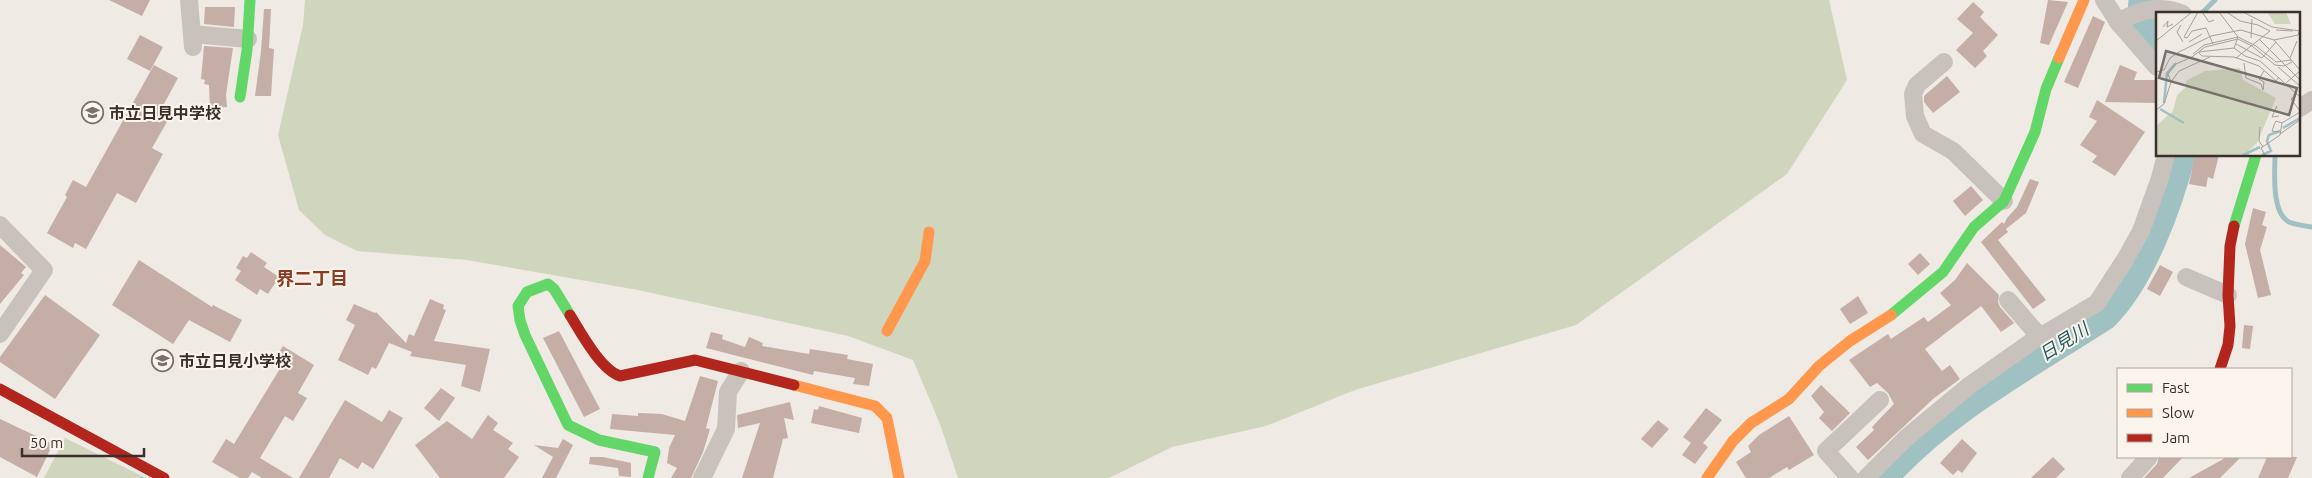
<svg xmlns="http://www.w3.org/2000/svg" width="2312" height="478" font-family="Ubuntu,'Noto Sans JP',sans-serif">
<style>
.green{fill:#d0d5be}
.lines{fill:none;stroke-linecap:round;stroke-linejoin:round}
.stream{stroke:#9fc1c1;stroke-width:5}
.river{stroke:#9fc1c1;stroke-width:29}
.building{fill:#c4aea5}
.street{stroke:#c9c2bc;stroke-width:18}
.fast{stroke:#63d668;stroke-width:11}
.slow{stroke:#ff974d;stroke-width:11}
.jam{stroke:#b3261e;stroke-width:11}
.labels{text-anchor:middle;stroke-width:4;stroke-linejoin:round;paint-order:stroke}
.poi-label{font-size:16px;font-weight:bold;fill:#3a2f2a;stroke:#fbf4ec;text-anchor:start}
.neighbourhood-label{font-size:18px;font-weight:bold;fill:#8c3b20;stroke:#fbf4ec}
.water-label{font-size:18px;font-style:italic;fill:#1e595e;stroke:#fbf4ec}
.inset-river{fill:none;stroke:#9fc1c1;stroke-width:2.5}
.inset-road{fill:none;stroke:#a79f9a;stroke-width:1}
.view{fill:#79706b;fill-opacity:0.15;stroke:#79706b;stroke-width:2.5}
.inset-edge{fill:none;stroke:#3a2f2a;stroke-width:2.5}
</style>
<rect width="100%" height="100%" fill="#efeae4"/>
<g class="green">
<polygon points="305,0 1829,0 1847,80 1787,174 1576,325 1355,390 1266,426 1172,447 1109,478 958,478 940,424 913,360 848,336 638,290 467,260 357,251 325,235 299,210 278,135 303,25"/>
<polygon points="65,438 146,478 44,478"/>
</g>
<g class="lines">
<g class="stream">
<polyline points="2201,14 2215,0"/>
<path d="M2275,155C2275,172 2271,213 2289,222C2296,225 2304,226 2312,227"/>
</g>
<g class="river">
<path d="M2143,0C2141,21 2143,27 2157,43"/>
<path d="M1883,478C1944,410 2028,365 2104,316C2141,280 2168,205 2181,155"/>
</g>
</g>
<g class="building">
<polygon points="109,0 150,0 142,16"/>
<polygon points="2048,0 2068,2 2049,45 2040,43"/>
<polygon points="1973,2 1984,12 1980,17 1998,35 1983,51 1987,56 1975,68 1956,50 1973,33 1957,19"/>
<polygon points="205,7 235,7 234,27 204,24"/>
<polygon points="264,9 271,9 269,48 274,49 271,96 255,96 261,51"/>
<polygon points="2093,16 2105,22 2078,88 2064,82"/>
<polygon points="140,35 163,47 150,71 127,59"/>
<polygon points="204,46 233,48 226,95 227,107 210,108 209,85 204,84 205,80 201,79"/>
<polygon points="154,65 178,78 158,115 168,120 152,148 163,154 136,203 117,193 86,249 75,243 73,248 47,233 67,197 65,195 73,180 86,187"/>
<polygon points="2120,65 2137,72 2134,80 2155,80 2157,103 2105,102"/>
<polygon points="1947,76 1960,92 1933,113 1924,102 1924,96"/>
<polygon points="2097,100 2145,132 2115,176 2092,162 2097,156 2080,145 2097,121 2089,117"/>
<polygon points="2195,155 2219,155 2213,179 2208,177 2206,187 2189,184"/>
<polygon points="2030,179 2039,182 2026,213 2006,229 2008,232 1998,240 2046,300 2033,309 1981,242 2002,222 2004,224 2007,218 2017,207"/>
<polygon points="1971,186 1983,200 1965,216 1953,201"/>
<polygon points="2253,208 2266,212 2262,225 2267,227 2260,250 2271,295 2258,298 2245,244"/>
<polygon points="0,245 26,267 21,273 24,275 0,304"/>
<polygon points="251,252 267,263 264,267 279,277 268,294 260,289 257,295 235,280 241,271 236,268 243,256 247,258"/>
<polygon points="1920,253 1930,264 1918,275 1908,264"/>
<polygon points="139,260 212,307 213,305 242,320 230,342 189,320 173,344 112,305"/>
<polygon points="1967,263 1999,295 1998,302 2000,307 2014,323 2001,332 1981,306 1925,349 1942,371 1950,365 1960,379 1933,399 1868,460 1856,447 1874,430 1872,427 1894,404 1888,393 1877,383 1870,387 1849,360 1888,334 1891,339 1924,317 1928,322 1951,305 1940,293 1955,280"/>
<polygon points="2160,265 2173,272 2160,296 2147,289"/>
<polygon points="45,295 100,335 55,399 0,362 0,357"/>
<polygon points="1858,296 1868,313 1850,324 1840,309"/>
<polygon points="430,299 444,305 443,309 446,310 434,341 490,349 480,392 461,386 466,365 410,356 412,352 389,343 376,369 372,367 368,375 338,360 355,325 346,320 354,304 375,313 376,312 406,343 409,334 414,336"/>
<polygon points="2244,325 2253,326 2250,349 2242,348"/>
<polygon points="559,331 600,409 584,417 543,338"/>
<polygon points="711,332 723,335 722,339 745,347 749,337 763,343 762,346 809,354 810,349 848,355 847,359 873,364 869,386 853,384 855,378 814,371 813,375 706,348"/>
<polygon points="283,346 314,365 298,393 307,398 293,421 285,416 260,458 293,478 262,478 252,472 248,478 240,478 212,462 226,439 234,444 284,362 276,357"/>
<polygon points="700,376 718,381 706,428 710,429 703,452 691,478 671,478 677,468 667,463 669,448 675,435 610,429 612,414 638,416 638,413 662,414 685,421"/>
<polygon points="1821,385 1850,413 1832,431 1819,418 1824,412 1811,396"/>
<polygon points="441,388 455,398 439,421 424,408"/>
<polygon points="345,400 382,422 389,410 403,418 373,469 362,462 358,469 340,458 329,478 299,478"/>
<polygon points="790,402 794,420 784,418 788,438 783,439 773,478 742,478 760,423 738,428 737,415"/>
<polygon points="819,406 862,418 859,433 811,423 814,409 818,410"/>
<polygon points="1706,408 1722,420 1703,443 1708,447 1695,464 1682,455 1691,443 1683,437"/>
<polygon points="488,415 498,423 493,430 513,443 508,449 519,457 504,478 440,478 415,445 447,421 472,439"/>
<polygon points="1789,416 1814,455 1789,470 1787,467 1769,478 1746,478 1736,462 1751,452 1748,446 1759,435"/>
<polygon points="0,419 53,444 37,477 0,457"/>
<polygon points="1658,420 1669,429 1652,448 1641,439"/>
<polygon points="563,439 573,445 556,478 542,478 553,457 534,445 558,448"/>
<polygon points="1962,439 1977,453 1962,473 1958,470 1953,475 1940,463"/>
<polygon points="590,457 603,457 631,463 631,477 619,476 618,468 589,464"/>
<polygon points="2053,457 2065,469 2056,478 2031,478"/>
<polygon points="2159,457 2183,457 2163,478 2144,478 2157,464"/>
<polygon points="2227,457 2241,457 2220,478 2189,478"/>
<polygon points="2267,457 2297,457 2288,478 2258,478"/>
</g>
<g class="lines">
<g class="street">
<polyline points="189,0 193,47"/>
<polyline points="2104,0 2118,22 2157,67"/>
<path d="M2118,22C2140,10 2159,4 2183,14"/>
<polyline points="192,34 248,39"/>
<polyline points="1944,62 1917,85 1913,94 1915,116 1923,134 1953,151 2004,201"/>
<polyline points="2298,109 2312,100"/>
<polyline points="0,225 44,270 0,334"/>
<polyline points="2186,277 2228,295"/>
<polyline points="2008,300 2040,337"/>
<polyline points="702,478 726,429 728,392 741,371"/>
<polyline points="1850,478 1826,451 1880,400"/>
<polyline points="1866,478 1906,438 1970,385 2031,342 2097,303 2126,258 2141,231 2160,178 2166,155"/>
<polyline points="2130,478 2149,457"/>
</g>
<g class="fast">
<polyline points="240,97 247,50 250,0"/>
<polyline points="2234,226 2256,155"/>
<polyline points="570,315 554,289 548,284 527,292 518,306 520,320 525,335 568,425 599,440 655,452 648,478"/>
<polyline points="1891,315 1943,272 1974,227 2004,201 2035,132 2046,89 2059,58"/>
</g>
<g class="slow">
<polyline points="2059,58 2084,0"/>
<polyline points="887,331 925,261 929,232"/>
<polyline points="794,385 875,406 887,418 899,478"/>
<polyline points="1707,478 1733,441 1751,423 1789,399 1819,366 1850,341 1891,315"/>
</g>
<g class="jam">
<path d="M570,315C581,333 601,370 620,376L695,360L794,385"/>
<polyline points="2220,369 2228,345 2230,326 2228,295 2230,246 2234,226"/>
<polyline points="0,389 164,478"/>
</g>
</g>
<defs>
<symbol id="school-ring" viewBox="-11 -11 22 22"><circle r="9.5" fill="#fbf4ec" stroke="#79706b" stroke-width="1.5"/><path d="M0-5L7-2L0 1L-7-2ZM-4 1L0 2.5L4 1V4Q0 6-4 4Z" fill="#79706b"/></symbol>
</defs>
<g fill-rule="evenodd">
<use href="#school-ring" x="80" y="100" width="25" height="25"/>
<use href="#school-ring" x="150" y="348" width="25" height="25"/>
</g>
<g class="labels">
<g class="poi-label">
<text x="109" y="119">市立日見中学校</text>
<text x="179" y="367">市立日見小学校</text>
</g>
<g class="neighbourhood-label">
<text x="312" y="285">界二丁目</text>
</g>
<g class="water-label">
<text transform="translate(2064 342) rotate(-32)" y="6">日見川</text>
</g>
</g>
<g transform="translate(2156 12)">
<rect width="144" height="144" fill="#efeae4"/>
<path d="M111,0H130L135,12H119ZM84,56L87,68L120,86L101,131L92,139L93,143H0V114L17,99L21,83L30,75V69L49,59Z" fill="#d0d5be"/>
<path class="inset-river" d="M8,91L11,61L20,51M4,97L28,111M127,116L144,106M87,143L104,135M106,143L115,139L111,129L113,123L124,119"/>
<path class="inset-road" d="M42,0L28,25L31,26L36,19L50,16L57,32M46,0L53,10L58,8M63,0L82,25L78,36M87,0L116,15L144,19M72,1L84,9L102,13L114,19L80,46M25,13L21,20L27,30M7,15L12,9L11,15L17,12M144,17L142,23L118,28L144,58M120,18L137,19M95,26L96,7M103,27L144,68M0,29L36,0M33,30L46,22M80,32L106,46L120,30M42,40L46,44L78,45L103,54L120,69L123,65M43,40L78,36L89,44L104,49L144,85M37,42L48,33L82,25L100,34L120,50L135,48M134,46L141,29M88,51L90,66L105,72L107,78L108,70L103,67L108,59M122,55L144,74M0,60L8,58L14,46L23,40L55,24L85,18L118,28M15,70L12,62L20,52L36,45L49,35L82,27L96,34L119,53L128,54L136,50M130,71L144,59M141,82L135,87L144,99M121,94L116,105L123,104M0,98L8,92L15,70L23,59L54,45M104,115L103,129L107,135M123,120L116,119L118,113L120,109L126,111M124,122L144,108M109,143L105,136L124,123L126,111L144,100"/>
<path class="view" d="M10,39L141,76L133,103L3,66Z"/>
<rect width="144" height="144" class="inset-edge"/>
</g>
<rect x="2117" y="368" width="175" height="90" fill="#fbf4ec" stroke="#aea59e"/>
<rect x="2127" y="384" width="25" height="8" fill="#63d668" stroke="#aea59e"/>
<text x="2162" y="393" font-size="15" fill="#3a2f2a">Fast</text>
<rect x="2127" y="409" width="25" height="8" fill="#ff974d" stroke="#aea59e"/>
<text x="2162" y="418" font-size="15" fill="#3a2f2a">Slow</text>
<rect x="2127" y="434" width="25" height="8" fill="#b3261e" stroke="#aea59e"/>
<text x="2162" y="443" font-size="15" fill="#3a2f2a">Jam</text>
<path d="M22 448v8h122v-8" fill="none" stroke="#3a2f2a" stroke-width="2.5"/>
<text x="30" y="448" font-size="15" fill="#3a2f2a" stroke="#fbf4ec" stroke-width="4" paint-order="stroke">50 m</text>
</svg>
